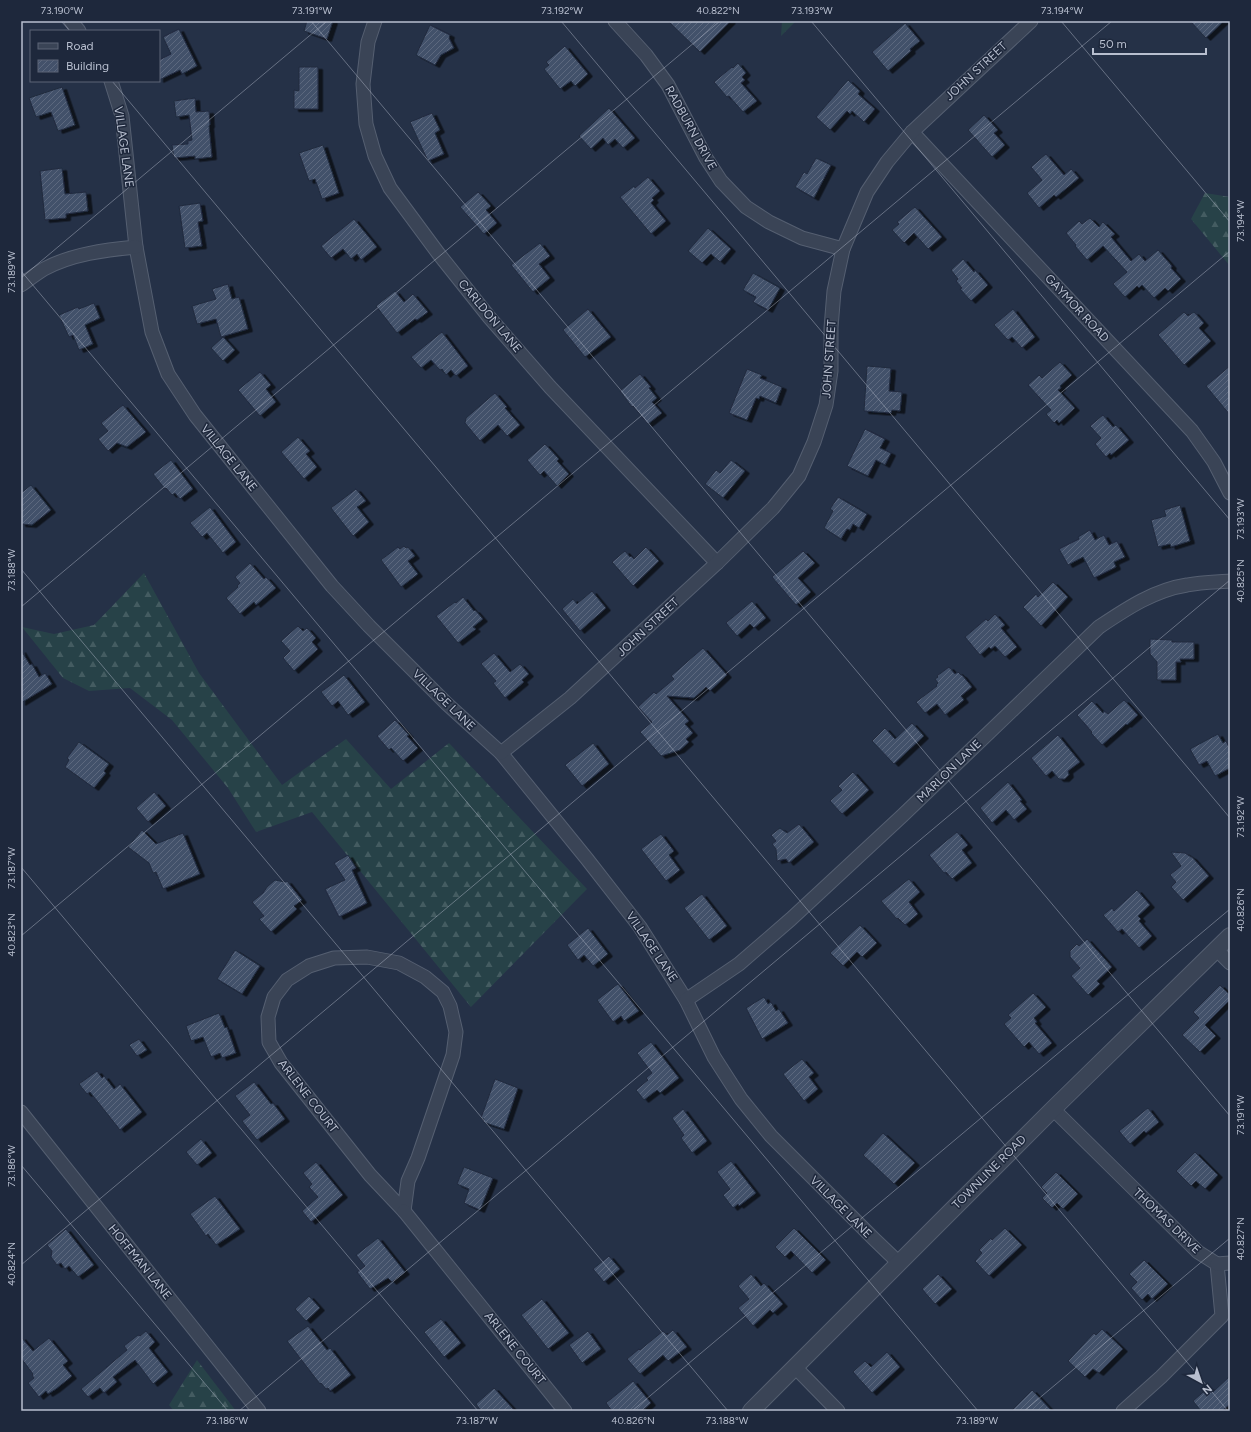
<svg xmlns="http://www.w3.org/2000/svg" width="1251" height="1432" font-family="Figtree,sans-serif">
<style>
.forest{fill:url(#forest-firs)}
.building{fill:url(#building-hatch);stroke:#202a3e;filter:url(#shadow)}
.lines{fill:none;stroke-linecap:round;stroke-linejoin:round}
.minor-casing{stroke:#555f71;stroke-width:15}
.tertiary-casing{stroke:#555f71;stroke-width:18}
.minor{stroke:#3a4456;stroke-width:13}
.tertiary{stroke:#3a4456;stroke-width:16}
.ticks{fill:none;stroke:#b8bfcf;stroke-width:1;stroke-opacity:0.45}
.labels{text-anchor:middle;stroke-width:3;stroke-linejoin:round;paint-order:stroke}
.street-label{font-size:12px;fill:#b8bfcf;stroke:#1e283c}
.neatline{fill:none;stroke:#b8bfcf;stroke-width:1.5}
.ticks-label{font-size:10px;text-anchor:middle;fill:#b8bfcf}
</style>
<defs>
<pattern id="forest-firs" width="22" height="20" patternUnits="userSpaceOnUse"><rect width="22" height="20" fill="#274248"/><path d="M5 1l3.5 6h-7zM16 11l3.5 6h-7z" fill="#445c61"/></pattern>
<pattern id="building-hatch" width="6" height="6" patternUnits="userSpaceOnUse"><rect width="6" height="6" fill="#43516a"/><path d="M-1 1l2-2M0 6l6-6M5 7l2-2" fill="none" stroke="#5c687e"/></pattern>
<filter id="shadow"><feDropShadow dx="4.5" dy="2.5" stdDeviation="0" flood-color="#0009"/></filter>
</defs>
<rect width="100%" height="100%" fill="#253147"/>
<g class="forest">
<polygon points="782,21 796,21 781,36"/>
<polygon points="1205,193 1230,197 1230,266 1191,219"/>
<polygon points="144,573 199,673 282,785 346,739 391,789 449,743 587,889 471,1007 312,812 256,832 228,788 172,720 130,688 89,691 63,678 22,627 54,634 94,625"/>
<polygon points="197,1360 236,1411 174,1411 169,1405"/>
</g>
<g class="building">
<polygon points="307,21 333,21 327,39 304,31"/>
<polygon points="668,21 731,21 700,52"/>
<polygon points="1190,21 1224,21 1206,38"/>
<polygon points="905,23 920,41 910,49 911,51 888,71 872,52"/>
<polygon points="430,25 450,35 449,38 454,48 441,55 435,65 416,55"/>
<polygon points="179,29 197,66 182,74 180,70 159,80 159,60 171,54 163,37"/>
<polygon points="565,46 588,74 575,86 571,81 560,89 544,69 549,65 546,62"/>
<polygon points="738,63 746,73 742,77 745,80 741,83 757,101 743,112 729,96 727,97 714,82 732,67 733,68"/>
<polygon points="299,67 318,67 318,109 294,109 294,90 299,91"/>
<polygon points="848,80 860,91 858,94 875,109 864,122 852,111 850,114 847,111 830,130 816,117"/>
<polygon points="62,87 75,125 58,131 51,112 36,117 29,98"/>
<polygon points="195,98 196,112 209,111 210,125 209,126 212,157 195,159 195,156 174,158 172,145 188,144 188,141 192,140 189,115 176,117 174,101"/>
<polygon points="609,108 635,138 623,148 615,139 608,145 603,138 591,149 579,136"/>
<polygon points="432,113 440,130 435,133 444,154 428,161 410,122"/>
<polygon points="984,115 998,130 994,133 1005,145 992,157 968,130"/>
<polygon points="323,145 339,193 322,199 315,179 309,181 299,153"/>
<polygon points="1046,154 1064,175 1071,169 1079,178 1056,197 1054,195 1039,208 1027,193 1042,180 1031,167"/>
<polygon points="816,158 831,165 814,198 795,187 804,172 807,174"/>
<polygon points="62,168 65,194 86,192 88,211 66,214 66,218 45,220 40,171"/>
<polygon points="648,177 660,191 652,198 654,200 651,203 666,221 651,234 620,197 634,186 635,188"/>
<polygon points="478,192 491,206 486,210 497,223 484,234 460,207"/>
<polygon points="200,203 203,221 198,222 202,246 185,248 179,206"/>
<polygon points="915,207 942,237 928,249 914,233 904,243 892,230 899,224 897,222"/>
<polygon points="1090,218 1099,227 1103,222 1115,234 1111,237 1131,261 1139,254 1145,261 1158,250 1172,266 1171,268 1181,279 1168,291 1165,288 1154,298 1142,285 1139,288 1137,286 1125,297 1113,284 1127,272 1103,246 1087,260 1075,246 1076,245 1066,233 1079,221 1082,224"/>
<polygon points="354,219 377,247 361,260 357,254 351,259 343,249 331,258 321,246"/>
<polygon points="708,228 731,249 720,262 711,254 702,263 688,251"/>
<polygon points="540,243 550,256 539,264 550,278 533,292 511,265"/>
<polygon points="963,259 974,272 975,270 988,285 971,301 960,289 962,288 956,281 958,279 951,270"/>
<polygon points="753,273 780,288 768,310 753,302 756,297 743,290"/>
<polygon points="228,284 232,299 239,297 248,329 221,337 216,319 197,324 192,306 216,299 212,289"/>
<polygon points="395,291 404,302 413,294 428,312 417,320 415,319 397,333 376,306"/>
<polygon points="94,303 100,318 85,325 93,344 79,350 73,335 69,337 59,315 78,307 79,309"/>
<polygon points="588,309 611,337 585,357 563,330"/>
<polygon points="1013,309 1035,337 1022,348 1012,337 1008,340 994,325"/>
<polygon points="1184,312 1188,316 1194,312 1204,323 1199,328 1211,341 1184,365 1158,335"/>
<polygon points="442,332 468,366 456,376 451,370 446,375 442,369 440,370 431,360 421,368 411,357"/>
<polygon points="223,337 235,350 223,361 211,348"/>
<polygon points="1060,362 1072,375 1060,386 1061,388 1058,390 1075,408 1059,423 1057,420 1054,423 1046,414 1051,410 1028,385 1039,375 1042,378"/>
<polygon points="867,366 891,368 889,391 902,392 900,411 892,410 891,413 864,411"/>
<polygon points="1230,366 1230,415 1206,386"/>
<polygon points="747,369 762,375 760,378 782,387 776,403 760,396 759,399 756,398 747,420 729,413"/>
<polygon points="260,372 271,385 266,389 276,402 260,416 238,390"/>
<polygon points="640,374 651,387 649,388 657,398 652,402 662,413 648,424 633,406 632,407 620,391"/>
<polygon points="495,393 507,407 505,408 520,425 507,436 498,425 480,441 465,423 466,418"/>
<polygon points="123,405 146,432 127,447 117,443 108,451 98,439 108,431 101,423"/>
<polygon points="1103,415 1113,427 1116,425 1129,440 1111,455 1110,453 1106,457 1095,444 1101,438 1090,426"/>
<polygon points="865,429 885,439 880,448 891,453 885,465 876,460 868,476 847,466"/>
<polygon points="298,437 310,451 306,454 317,467 304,479 281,452"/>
<polygon points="545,444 559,459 557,461 569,474 557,486 544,471 540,475 527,460"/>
<polygon points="171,460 193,489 180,499 175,493 172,495 166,488 165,489 153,474"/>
<polygon points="731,460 745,471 723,498 705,484 716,470 720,473"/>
<polygon points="31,485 51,510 32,525 21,524 21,493"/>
<polygon points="356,489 366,501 357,507 369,522 353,536 331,508"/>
<polygon points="838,497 867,514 859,528 853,524 850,530 847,529 841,539 824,528 833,511 830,509"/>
<polygon points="1180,505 1190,541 1171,547 1170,544 1158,547 1151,520 1166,516 1164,510"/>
<polygon points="210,507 236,542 223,553 207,533 202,537 190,523"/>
<polygon points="1090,530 1095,540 1104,535 1109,545 1117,541 1125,557 1114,562 1116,567 1094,578 1083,557 1068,565 1059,549 1079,539 1078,537"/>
<polygon points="404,546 406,548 408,547 415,556 408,561 418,574 401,587 381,560 398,547 400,549"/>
<polygon points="646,547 659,561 633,586 612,562 625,551 630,557 631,556 634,559"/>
<polygon points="803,551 815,563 798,578 811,592 796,605 772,577"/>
<polygon points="250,563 264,579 266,577 276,588 256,605 254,602 240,614 226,598 238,587 237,586 240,583 235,577"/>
<polygon points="1053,582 1068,597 1041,626 1023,607 1036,594 1038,597"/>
<polygon points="592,591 606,608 580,631 562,609 573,599 577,604"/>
<polygon points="463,597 474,611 475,610 483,619 473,627 476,629 458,643 436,616 455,602 456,603"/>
<polygon points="752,601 766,618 754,628 750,624 737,636 726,623"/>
<polygon points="995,614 1005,625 1001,628 1017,647 1005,657 995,646 991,649 989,647 980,655 965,637 986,619 988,621"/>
<polygon points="298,626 303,631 307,628 316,638 312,642 318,649 294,671 283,658 290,651 281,641"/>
<polygon points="1150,639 1172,640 1172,642 1194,642 1194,659 1180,659 1181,662 1176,662 1176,680 1157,680 1157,662 1150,654"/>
<polygon points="703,648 727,675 710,691 706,687 694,698 667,696 689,721 685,724 693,733 686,739 689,742 680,750 661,756 640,732 652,722 638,707 654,692 656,694 674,679 671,676"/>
<polygon points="21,650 30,665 32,664 39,677 45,673 52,684 21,703"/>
<polygon points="494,653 510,672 520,664 529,674 522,680 524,682 505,698 493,683 496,681 481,664"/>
<polygon points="949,667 955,674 958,672 961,675 962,675 972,687 961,696 964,700 945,715 937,704 925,713 916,702 937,686 936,685 938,683 935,679 938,677 937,676"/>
<polygon points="344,675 365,702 348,715 338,701 332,706 321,692"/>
<polygon points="1124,700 1138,715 1127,725 1126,724 1102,745 1091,733 1092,732 1077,715 1092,701 1103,713 1104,711 1108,714"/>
<polygon points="395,720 409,735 407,736 418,748 403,761 391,748 389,750 377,736"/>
<polygon points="912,723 924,736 894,764 872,741 885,728 895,739"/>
<polygon points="1218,734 1223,743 1226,741 1230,749 1230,768 1215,776 1207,761 1199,765 1190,749"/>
<polygon points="1058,735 1080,762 1068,771 1069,775 1065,779 1059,779 1052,771 1046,776 1031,758"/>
<polygon points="79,742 109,764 104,771 106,773 94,788 65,767 69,760 67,758"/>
<polygon points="593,743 609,764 582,786 565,765"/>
<polygon points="853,772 869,790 842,814 830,801 842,790 838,786"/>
<polygon points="1008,782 1022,800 1020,801 1027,809 1014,820 1006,810 992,823 980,808"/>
<polygon points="154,792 166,806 148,822 136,808"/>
<polygon points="799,824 814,842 789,863 786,859 777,861 776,849 772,844 776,841 771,835 780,828 787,833"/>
<polygon points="142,830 156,844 183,833 200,874 163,889 156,872 153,873 149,863 128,847"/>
<polygon points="957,832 968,845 962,850 972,863 952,879 946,872 944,873 929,855"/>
<polygon points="661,834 674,851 669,855 680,870 666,881 641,849"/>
<polygon points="1171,852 1185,853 1191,857 1192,857 1209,876 1183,900 1171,887 1176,882 1170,875 1181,866"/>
<polygon points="348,855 356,868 352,870 367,903 339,917 325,889 345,880 334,863"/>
<polygon points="909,879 920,892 909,902 918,914 905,925 898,918 897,919 881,901"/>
<polygon points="275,880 285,882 287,881 302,900 294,906 297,909 271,932 259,919 264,916 252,902 263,893 267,887"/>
<polygon points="1137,890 1150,905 1138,916 1141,919 1139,921 1152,936 1139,948 1122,929 1118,932 1103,915 1112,908 1114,911"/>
<polygon points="702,894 727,926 709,940 684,908"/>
<polygon points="860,925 877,943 862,957 857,952 843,966 830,953"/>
<polygon points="588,928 608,954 593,966 584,955 578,960 567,945"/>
<polygon points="1087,939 1112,967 1097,981 1100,984 1088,995 1071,976 1080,968 1070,957 1070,951 1077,944 1079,946"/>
<polygon points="235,950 260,966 242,994 217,979"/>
<polygon points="618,984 639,1011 624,1021 621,1016 613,1022 597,1000"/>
<polygon points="1220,985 1230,995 1230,1000 1205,1025 1216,1036 1200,1052 1182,1035 1199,1018 1193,1012"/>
<polygon points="1033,993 1046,1007 1034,1018 1037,1022 1035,1023 1052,1043 1039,1054 1029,1042 1024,1047 1004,1024 1011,1018 1008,1015"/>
<polygon points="764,997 768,1004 771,1002 776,1011 779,1009 788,1023 762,1039 746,1008"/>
<polygon points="219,1013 225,1028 227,1027 236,1053 222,1058 220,1053 211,1057 203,1037 191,1041 186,1026"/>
<polygon points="139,1039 147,1050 137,1056 129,1045"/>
<polygon points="651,1042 679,1078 660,1093 657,1090 644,1100 636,1090 648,1080 646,1078 652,1073 637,1053"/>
<polygon points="802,1059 814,1073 809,1077 818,1089 804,1101 783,1074"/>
<polygon points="97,1071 102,1078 104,1076 114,1089 120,1084 142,1112 120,1130 90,1092 87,1094 79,1084"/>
<polygon points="495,1079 518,1088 504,1129 483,1122 484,1119 481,1118"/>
<polygon points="254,1082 271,1104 273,1103 285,1119 257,1140 242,1121 250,1115 235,1096"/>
<polygon points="1148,1108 1159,1122 1146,1133 1144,1131 1130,1144 1119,1131"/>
<polygon points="683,1109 707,1141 692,1153 681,1138 684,1135 672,1118"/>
<polygon points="883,1133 915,1163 894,1184 863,1155"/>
<polygon points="201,1139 212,1153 197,1165 186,1152"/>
<polygon points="1195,1152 1218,1175 1205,1189 1196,1181 1191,1186 1176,1171"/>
<polygon points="731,1161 756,1193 739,1206 738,1204 733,1208 723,1195 730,1189 717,1172"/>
<polygon points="316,1162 343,1195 311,1222 302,1211 318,1197 309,1187 312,1184 303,1173"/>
<polygon points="464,1167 493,1178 480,1210 464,1203 469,1189 457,1184"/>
<polygon points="1056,1172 1078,1194 1063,1209 1057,1203 1052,1208 1042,1198 1047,1193 1041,1187"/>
<polygon points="215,1196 240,1229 216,1245 208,1234 206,1236 190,1214"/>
<polygon points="794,1228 826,1260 812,1273 791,1251 785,1257 775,1247"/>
<polygon points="1005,1228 1022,1245 989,1276 975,1261 982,1253 979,1250 991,1238 992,1240"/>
<polygon points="66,1229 94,1265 78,1277 69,1266 65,1269 61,1263 57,1265 51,1257 52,1251 47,1245"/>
<polygon points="378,1238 405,1272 392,1282 388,1278 370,1289 357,1272 365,1266 356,1255"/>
<polygon points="609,1256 620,1269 604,1282 593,1269"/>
<polygon points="1144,1260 1168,1284 1152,1299 1148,1294 1142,1300 1131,1288 1137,1282 1129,1274"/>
<polygon points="751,1274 761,1286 764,1283 783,1304 773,1313 770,1310 753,1326 738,1308 749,1299 738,1286"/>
<polygon points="938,1274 952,1289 935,1304 922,1289"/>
<polygon points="309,1296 320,1308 306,1321 295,1309"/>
<polygon points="542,1299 569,1333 548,1349 521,1315"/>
<polygon points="441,1319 461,1343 444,1357 424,1332"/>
<polygon points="308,1326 327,1350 330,1348 351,1375 330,1391 328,1388 326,1389 321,1383 320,1384 287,1341"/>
<polygon points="1102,1329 1123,1349 1099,1373 1093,1369 1085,1377 1068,1361 1094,1333 1096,1335"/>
<polygon points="673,1330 687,1347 668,1361 663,1355 640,1374 627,1359 639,1349 640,1350 663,1331 667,1335"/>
<polygon points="146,1331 155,1342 149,1348 168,1372 153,1384 135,1360 113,1377 117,1382 104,1393 100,1388 88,1397 81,1389 127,1350 124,1346 138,1335 140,1336"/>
<polygon points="588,1331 601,1349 582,1363 569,1345"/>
<polygon points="21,1337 33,1351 49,1338 68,1361 63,1365 72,1376 56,1389 48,1394 46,1391 39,1397 28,1383 34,1378 32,1375 33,1374 21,1358"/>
<polygon points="887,1352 900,1367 872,1393 853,1372 865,1361 871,1367"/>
<polygon points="1230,1376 1230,1404 1222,1411 1201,1411 1193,1401 1209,1387 1213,1392"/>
<polygon points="633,1381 651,1403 642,1411 612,1411 606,1403"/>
<polygon points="494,1388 515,1411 481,1411 476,1404"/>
<polygon points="1032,1390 1052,1411 1011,1411"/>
</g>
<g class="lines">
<defs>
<g id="minor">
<polyline points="71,21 79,31"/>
<polyline points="375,21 368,42 363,84 366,124 375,156 390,188 438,253 489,317 550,387 717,563"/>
<polyline points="615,21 646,55 668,85 706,158 721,181 746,207 769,222 802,238 843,249"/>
<polyline points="111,81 122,116 136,247 152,332 168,374 195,415 332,586 369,626 447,704 501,753 587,859 640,927 686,1000 714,1057 741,1099 771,1136 874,1239 899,1263"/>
<polyline points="912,132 1192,431 1214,462 1230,493"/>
<path d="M21,285C28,280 36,274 44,269C72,254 105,250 136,247"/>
<polyline points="501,753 570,698 717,563 773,508 799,476 814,442 826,405 831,371 831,328 834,291 843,249 867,192 887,162 912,132 1031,21"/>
<polyline points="1216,949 1230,963"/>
<polygon points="367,957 399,963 425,977 443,992 450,1006 456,1032 453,1055 418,1158 408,1181 404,1211 370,1175 281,1063 269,1042 268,1017 274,997 287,980 309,966 334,958"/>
<path d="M686,1000L739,964L791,919L902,816L1099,627C1126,609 1154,590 1187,585C1201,582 1216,582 1230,581"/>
<polyline points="1053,1109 1198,1252 1217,1264 1222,1316 1161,1377 1123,1411"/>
<polyline points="21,1112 259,1411"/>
<polyline points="404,1211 565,1411"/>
<polyline points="1217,1264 1230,1263"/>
<polyline points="795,1367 838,1411"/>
</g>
<polyline id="tertiary" points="751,1411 1053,1109 1230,936"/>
</defs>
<use href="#minor" class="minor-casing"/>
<use href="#tertiary" class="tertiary-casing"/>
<use href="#minor" class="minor"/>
<use href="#tertiary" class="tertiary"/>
</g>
<path class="ticks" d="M61,21L70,31M311,21L1230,1116M561,21L1230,818M811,21L1230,520M1061,21L1230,222M112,81L1228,1411M21,271L978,1411M21,278L327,21M21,569L728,1411M21,607L720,21M21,867L478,1411M21,936L1112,21M21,1165L228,1411M21,1265L1230,251M239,1411L1230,580M632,1411L1230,909M1024,1411L1230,1238"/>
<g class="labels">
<g class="street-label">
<text transform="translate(976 71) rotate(-43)" y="4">JOHN STREET</text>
<text transform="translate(691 128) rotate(61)" y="4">RADBURN DRIVE</text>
<text transform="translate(124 147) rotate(82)" y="4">VILLAGE LANE</text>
<text transform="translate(1077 308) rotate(47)" y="4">GAYMOR ROAD</text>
<text transform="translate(490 316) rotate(50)" y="4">CARLDON LANE</text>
<text transform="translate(829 359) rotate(-86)" y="4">JOHN STREET</text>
<text transform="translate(229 458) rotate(51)" y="4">VILLAGE LANE</text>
<text transform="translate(648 627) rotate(-43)" y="4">JOHN STREET</text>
<text transform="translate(444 700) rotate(44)" y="4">VILLAGE LANE</text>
<text transform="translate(949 771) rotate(-44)" y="4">MARLON LANE</text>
<text transform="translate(652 947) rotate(56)" y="4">VILLAGE LANE</text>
<text transform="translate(308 1096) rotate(52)" y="4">ARLENE COURT</text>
<text transform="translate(989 1172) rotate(-45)" y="4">TOWNLINE ROAD</text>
<text transform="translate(841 1207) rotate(45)" y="4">VILLAGE LANE</text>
<text transform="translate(1167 1221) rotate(44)" y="4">THOMAS DRIVE</text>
<text transform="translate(140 1262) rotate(51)" y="4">HOFFMAN LANE</text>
<text transform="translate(515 1348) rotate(51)" y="4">ARLENE COURT</text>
</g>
</g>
<rect width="1251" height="1432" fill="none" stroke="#1e283c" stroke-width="44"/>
<rect x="30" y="30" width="130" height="52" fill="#1e283c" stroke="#5c6477"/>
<rect x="38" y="43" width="20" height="6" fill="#3a4456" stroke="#5c6477"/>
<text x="66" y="50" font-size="12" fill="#b8bfcf">Road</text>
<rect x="38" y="60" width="20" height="12" fill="url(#building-hatch)" stroke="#5c6477"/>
<text x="66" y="70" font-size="12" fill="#b8bfcf">Building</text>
<g transform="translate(1201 1382) rotate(140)" stroke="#1e283c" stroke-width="3" paint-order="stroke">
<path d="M0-3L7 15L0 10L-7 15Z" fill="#b8bfcf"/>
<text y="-6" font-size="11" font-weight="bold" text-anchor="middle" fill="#b8bfcf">N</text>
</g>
<path d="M1093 48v6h113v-6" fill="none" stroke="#b8bfcf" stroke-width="2"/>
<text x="1099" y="48" font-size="12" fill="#b8bfcf" stroke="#1e283c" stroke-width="3" paint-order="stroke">50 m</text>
<rect x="22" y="22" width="1207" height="1388" class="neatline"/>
<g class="ticks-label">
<text x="62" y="14">73.190°W</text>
<text x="312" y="14">73.191°W</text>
<text x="562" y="14">73.192°W</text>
<text x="718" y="14">40.822°N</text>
<text x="812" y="14">73.193°W</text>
<text x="1062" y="14">73.194°W</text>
<text transform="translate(1240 221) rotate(-90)" y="4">73.194°W</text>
<text transform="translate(11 272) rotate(-90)" y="4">73.189°W</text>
<text transform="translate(1240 519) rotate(-90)" y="4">73.193°W</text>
<text transform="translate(11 570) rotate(-90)" y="4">73.188°W</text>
<text transform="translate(1240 581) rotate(-90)" y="4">40.825°N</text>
<text transform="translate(1240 817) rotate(-90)" y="4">73.192°W</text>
<text transform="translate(11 868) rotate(-90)" y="4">73.187°W</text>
<text transform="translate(1240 910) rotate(-90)" y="4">40.826°N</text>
<text transform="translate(11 935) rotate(-90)" y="4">40.823°N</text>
<text transform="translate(1240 1115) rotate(-90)" y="4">73.191°W</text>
<text transform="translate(11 1166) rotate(-90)" y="4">73.186°W</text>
<text transform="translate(1240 1239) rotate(-90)" y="4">40.827°N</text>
<text transform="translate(11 1264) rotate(-90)" y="4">40.824°N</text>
<text x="227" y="1424">73.186°W</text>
<text x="477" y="1424">73.187°W</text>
<text x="633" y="1424">40.826°N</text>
<text x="727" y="1424">73.188°W</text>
<text x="977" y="1424">73.189°W</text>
</g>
</svg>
